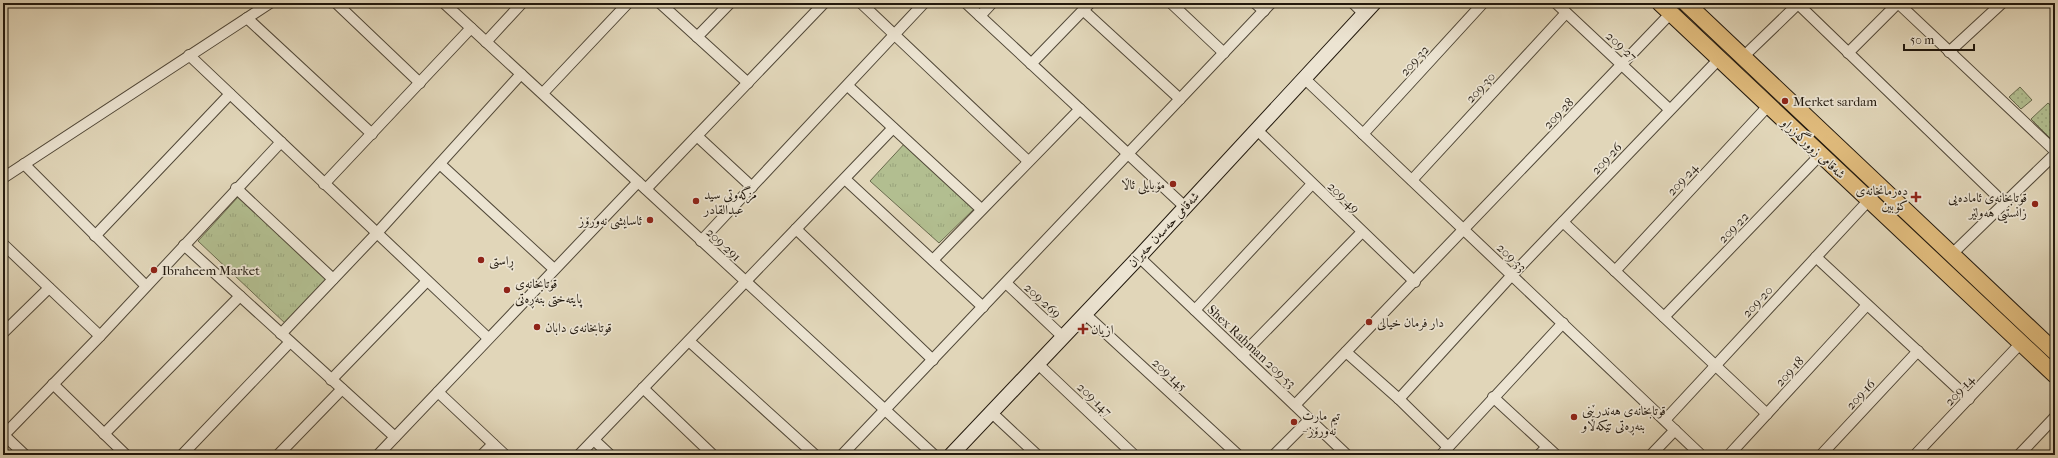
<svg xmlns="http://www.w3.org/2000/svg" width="2058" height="458" font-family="'IM FELL French Canon',Amiri,serif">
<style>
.grass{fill:url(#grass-tufts);stroke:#6a6b4e}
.garden{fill:url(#garden-dots);stroke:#6a6b4e}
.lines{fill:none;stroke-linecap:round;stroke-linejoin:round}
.street-casing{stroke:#514838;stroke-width:12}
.secondary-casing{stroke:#21180d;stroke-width:16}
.primary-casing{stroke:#21180d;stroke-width:18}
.street{stroke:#ece4d2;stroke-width:10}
.secondary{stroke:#ece4d2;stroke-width:14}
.primary{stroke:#e0bb7c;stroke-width:16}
.poi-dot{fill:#8f2418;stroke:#ece4d2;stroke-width:1.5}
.labels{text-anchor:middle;stroke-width:3.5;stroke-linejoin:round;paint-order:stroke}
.street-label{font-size:13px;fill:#21180d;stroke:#ece4d2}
.poi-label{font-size:13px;fill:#21180d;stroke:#ece4d2;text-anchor:start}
</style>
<defs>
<pattern id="grass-tufts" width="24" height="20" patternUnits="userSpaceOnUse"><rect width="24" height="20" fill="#b2be90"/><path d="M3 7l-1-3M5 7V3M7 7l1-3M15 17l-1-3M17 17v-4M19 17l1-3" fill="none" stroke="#99a37b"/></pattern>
<pattern id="garden-dots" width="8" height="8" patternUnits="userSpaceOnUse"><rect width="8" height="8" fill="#b2be90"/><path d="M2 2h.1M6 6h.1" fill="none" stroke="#99a37b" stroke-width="1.8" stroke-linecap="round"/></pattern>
</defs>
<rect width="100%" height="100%" fill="#e1d6b9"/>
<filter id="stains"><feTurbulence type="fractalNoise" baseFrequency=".005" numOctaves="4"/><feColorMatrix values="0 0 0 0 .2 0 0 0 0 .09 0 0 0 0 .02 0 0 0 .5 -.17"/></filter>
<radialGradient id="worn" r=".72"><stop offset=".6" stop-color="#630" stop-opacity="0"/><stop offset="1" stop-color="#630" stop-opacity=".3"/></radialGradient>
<g class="grass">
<polygon points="906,142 975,208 939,243 870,181"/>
<polygon points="238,197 329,279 287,325 198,241"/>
</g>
<g class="garden">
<polygon points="2020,87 2032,100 2021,109 2009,97"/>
<polygon points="2048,103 2055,109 2055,139 2053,141 2031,119"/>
</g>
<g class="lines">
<defs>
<g id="street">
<polyline points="336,3 420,83"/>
<polyline points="444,3 934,455"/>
<polyline points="660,3 748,83"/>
<polyline points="861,3 1028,161"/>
<polyline points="966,3 1184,206"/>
<polyline points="1171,3 1224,53"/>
<polyline points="1255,3 1264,11"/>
<polyline points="1353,3 1364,14"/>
<polyline points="1556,3 1669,109"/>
<polyline points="1898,3 2055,151"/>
<polyline points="1798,4 2004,203"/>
<polyline points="1083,10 1180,99"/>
<polyline points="980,16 992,3"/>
<polyline points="247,18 372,134"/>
<polyline points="697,37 730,3"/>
<polyline points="486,42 522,3"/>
<polyline points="1949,52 2002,3"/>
<polyline points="1848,53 1898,3"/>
<polyline points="189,55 488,338"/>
<polyline points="1743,57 1799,3"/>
<polyline points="1031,64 1090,3"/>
<polyline points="1304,78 1701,455"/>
<polyline points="848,86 981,209"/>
<polyline points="543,93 628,3"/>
<polyline points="1256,129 1415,282"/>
<polyline points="1363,134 1483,3"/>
<polyline points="697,136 752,187"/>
<polyline points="24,164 146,286"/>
<polyline points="440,164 554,269"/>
<polyline points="3,178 270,3"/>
<polyline points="845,179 983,307"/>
<polyline points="1412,180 1566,13"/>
<polyline points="324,184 471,28"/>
<polyline points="236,188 333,279"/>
<polyline points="646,189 824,3"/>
<polyline points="1563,222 1767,414"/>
<polyline points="796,229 933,360"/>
<polyline points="95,236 230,94"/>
<polyline points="701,241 924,3"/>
<polyline points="3,244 100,336"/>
<polyline points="184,245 395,437"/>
<polyline points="1952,254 2055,154"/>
<polyline points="1139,257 1347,455"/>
<polyline points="1816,257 1969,399"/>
<polyline points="933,260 1080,109"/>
<polyline points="1615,271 1769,105"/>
<polyline points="1006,283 1062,336"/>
<polyline points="1195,310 1312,184"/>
<polyline points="1084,313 1238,455"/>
<polyline points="1664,317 1821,154"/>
<polyline points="3,333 49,288"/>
<polyline points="281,334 377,233 521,74"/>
<polyline points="689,341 815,455"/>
<polyline points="1346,352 1399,399 1448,447"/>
<polyline points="1242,355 1362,232"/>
<polyline points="1037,363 1134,455"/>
<polyline points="331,380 427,281"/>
<polyline points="53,384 126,455"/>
<polyline points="643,388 713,455"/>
<polyline points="438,392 505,455"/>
<polyline points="1493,397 1556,455"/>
<polyline points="1399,399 1512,275 1719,59"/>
<polyline points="1295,405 1671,13"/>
<polyline points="992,413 1037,455"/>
<polyline points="1665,420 1869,200"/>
<polyline points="104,434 240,296"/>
<polyline points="4,435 25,455"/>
<polyline points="3,436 100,336 281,142"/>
<polyline points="594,440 610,455"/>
<polyline points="182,455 290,342"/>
<polyline points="278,455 342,389"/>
<polyline points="378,455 638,182"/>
<polyline points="482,455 493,444"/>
<polyline points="579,455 893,128"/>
<polyline points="842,455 1271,3"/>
<polyline points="1274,455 1310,419"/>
<polyline points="1441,455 1563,323"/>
<polyline points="1539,455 1547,447"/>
<polyline points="1651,455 1675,430"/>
<polyline points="1729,455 1867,305"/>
<polyline points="1821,455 1918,351"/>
<polyline points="1915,455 2021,343"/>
<polyline points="2019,455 2055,417"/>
</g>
<polyline id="secondary" points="951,455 1139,257 1374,3"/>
<g id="primary">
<polyline points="1660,3 2055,375"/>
<polyline points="1686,3 2055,352"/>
</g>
</defs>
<use href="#street" class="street-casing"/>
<use href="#secondary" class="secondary-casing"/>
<use href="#primary" class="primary-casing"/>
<use href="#street" class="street"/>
<use href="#secondary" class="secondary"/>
<use href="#primary" class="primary"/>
</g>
<g class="poi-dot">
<circle cx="1785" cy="101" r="4"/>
<circle cx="1173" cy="184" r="4"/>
<path d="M1914 191h4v4h4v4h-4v4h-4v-4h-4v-4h4z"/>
<circle cx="696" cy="201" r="4"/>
<circle cx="2035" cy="204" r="4"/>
<circle cx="650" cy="220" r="4"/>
<circle cx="481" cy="260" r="4"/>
<circle cx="154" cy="270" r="4"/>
<circle cx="507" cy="290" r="4"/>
<circle cx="1369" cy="322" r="4"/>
<circle cx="537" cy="327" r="4"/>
<path d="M1081 323h4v4h4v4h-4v4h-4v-4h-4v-4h4z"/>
<circle cx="1574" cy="417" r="4"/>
<circle cx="1294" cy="422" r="4"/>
</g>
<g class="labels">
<g class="street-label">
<text transform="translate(1622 46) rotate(43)" y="5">209-27</text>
<text transform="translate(1414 60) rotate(-48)" y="5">209-32</text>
<text transform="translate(1480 87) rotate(-47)" y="5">209-30</text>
<text transform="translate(1558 113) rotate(-46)" y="5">209-28</text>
<text transform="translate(1814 148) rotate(43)" y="5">شەقامی زوورگەزراو</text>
<text transform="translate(1606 158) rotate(-47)" y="5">209-26</text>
<text transform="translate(1682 179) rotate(-47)" y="5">209-24</text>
<text transform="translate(1344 197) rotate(44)" y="5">209-49</text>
<text transform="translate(1733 227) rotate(-46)" y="5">209-22</text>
<text transform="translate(1163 229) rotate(-47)" y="5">شەقامی حەسەن حەیران</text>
<text transform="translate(724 244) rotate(43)" y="5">209-291</text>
<text transform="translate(1512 257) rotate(44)" y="5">209-33</text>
<text transform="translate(1043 300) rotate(43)" y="5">209-269</text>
<text transform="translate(1757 301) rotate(-47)" y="5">209-20</text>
<text transform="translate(1252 346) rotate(43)" y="5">Shex Rahman 209-53</text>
<text transform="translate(1789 371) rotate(-47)" y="5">209-18</text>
<text transform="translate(1170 374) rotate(43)" y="5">209-145</text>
<text transform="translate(1959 390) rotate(-47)" y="5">209-14</text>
<text transform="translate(1860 394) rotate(-47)" y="5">209-16</text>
<text transform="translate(1095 399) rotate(44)" y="5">209-147</text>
</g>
<g class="poi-label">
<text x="1793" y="106">Merket sardam</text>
<text x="1165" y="189" text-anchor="end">مۆبایلی ئاڵا</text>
<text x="1908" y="195" text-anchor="end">دەرمانخانەی<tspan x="1908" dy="15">کۆبین</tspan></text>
<text x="704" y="199">مزگەوتی سید<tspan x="704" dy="15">عبدالقادر</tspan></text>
<text x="2027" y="202" text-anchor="end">قوتابخانەی ئامادەیی<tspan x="2027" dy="15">زانستیی هەولێر</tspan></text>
<text x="642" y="225" text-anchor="end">ئاسایشی نەورۆز</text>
<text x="489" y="265">ڕاستی</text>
<text x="162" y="275">Ibraheem Market</text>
<text x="515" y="288">قوتابخانەی<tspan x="515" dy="15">پایتەختی بنەڕەتی</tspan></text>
<text x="1377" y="327">دار فرمان خیالی</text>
<text x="545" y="332">قوتابخانەی دابان</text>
<text x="1091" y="334">ازيان</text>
<text x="1582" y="415">قوتابخانەی هەندرێنی<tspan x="1582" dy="15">بنەڕەتی تێکەڵاو</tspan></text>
<text x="1302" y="420">تیم مارت<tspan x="1302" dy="15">- نەورۆز</tspan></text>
</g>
</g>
<rect width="2058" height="458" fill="none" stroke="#e1d6b9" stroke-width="16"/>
<rect x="4" y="4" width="2050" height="450" fill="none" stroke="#21180d" stroke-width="2"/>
<rect x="8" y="8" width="2042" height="442" fill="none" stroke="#21180d"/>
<path d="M1904 44v6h70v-6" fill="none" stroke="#21180d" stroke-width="2"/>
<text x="1910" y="44" font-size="12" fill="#21180d" stroke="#ece4d2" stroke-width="3" paint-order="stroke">50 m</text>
<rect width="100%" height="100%" filter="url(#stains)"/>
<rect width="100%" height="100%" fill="url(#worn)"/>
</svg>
